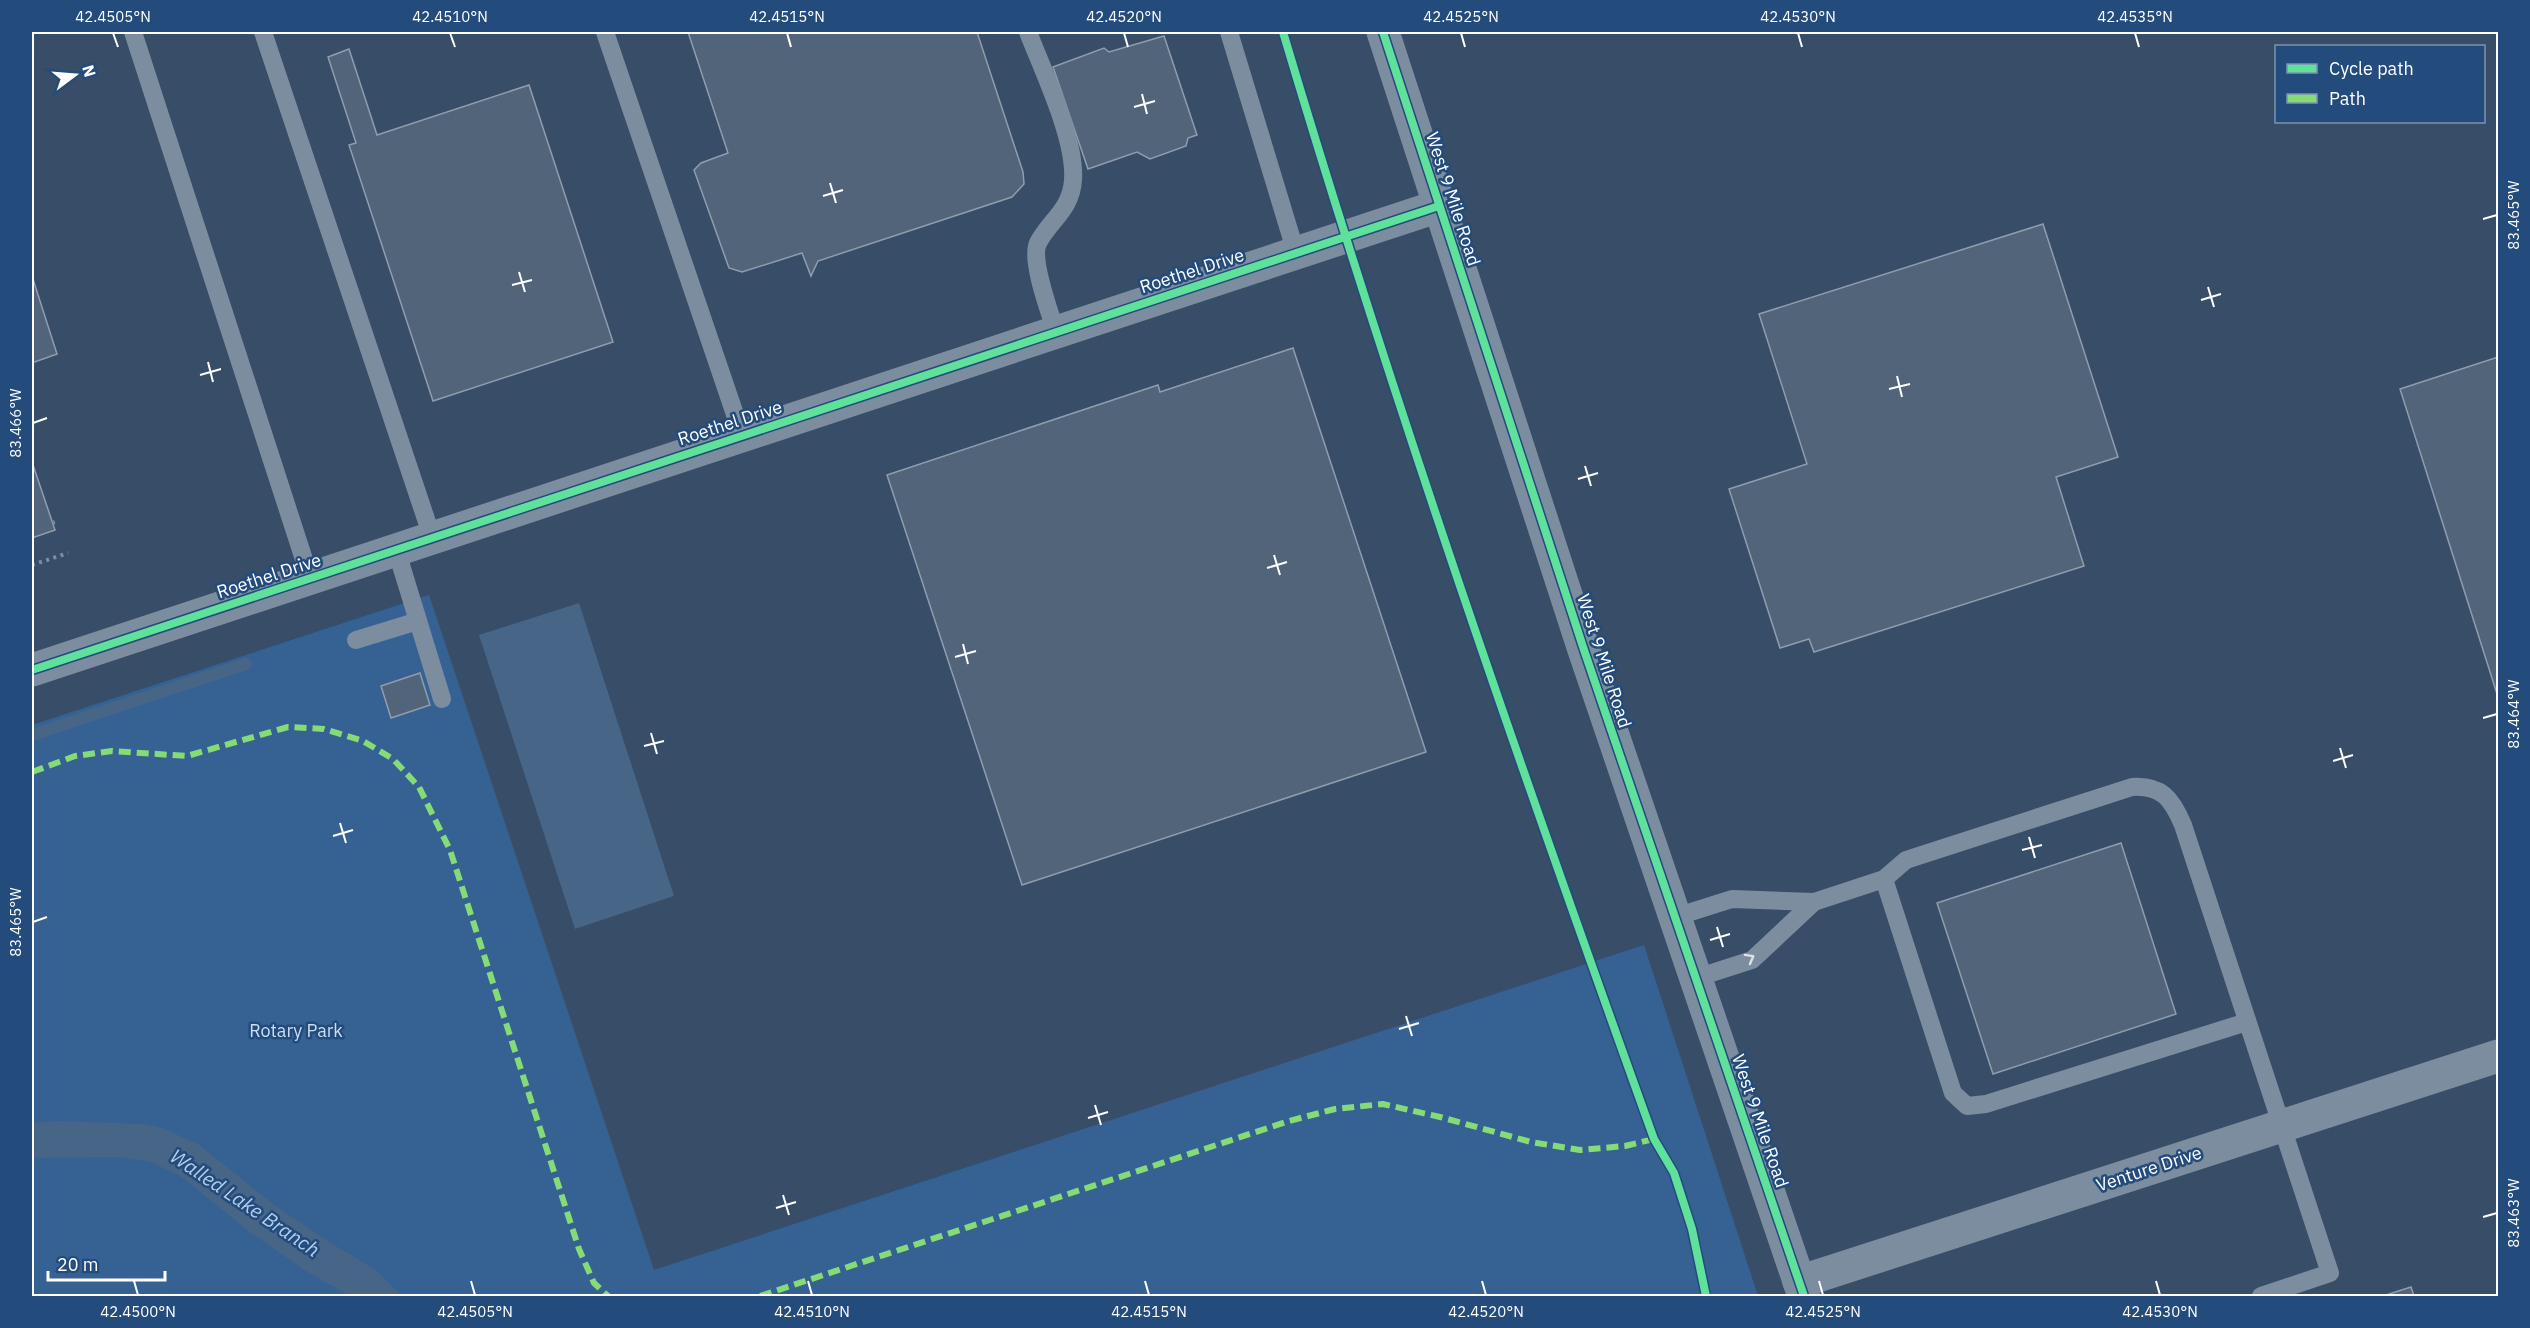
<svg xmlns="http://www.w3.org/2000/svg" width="2530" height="1328" font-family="'IBM Plex Sans',sans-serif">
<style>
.green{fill:#366293}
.water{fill:#476587}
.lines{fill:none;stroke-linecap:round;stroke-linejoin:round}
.stream{stroke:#476587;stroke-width:12}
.building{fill:#52647a;stroke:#909dad;stroke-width:1.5}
.path{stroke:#7c8d9f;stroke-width:4;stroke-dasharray:3 4.5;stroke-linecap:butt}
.service{stroke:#7c8d9f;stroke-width:18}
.minor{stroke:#7c8d9f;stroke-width:33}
.tertiary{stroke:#7c8d9f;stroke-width:33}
.quiet{stroke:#86db77;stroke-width:6;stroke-dasharray:12 6;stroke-linecap:butt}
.cycleway-casing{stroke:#234b7c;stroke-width:11}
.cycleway{stroke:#60e19b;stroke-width:8}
.oneway{stroke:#dee2e7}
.ticks{fill:none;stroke:#fff;stroke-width:2}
.labels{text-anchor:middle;stroke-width:5;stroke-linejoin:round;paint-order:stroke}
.street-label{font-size:18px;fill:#fff;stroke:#234b7c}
.park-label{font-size:18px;fill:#cadef4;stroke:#234b7c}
.water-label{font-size:20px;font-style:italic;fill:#b2ceed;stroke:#234b7c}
.neatline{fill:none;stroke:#fff;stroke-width:2}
.ticks-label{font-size:15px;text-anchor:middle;fill:#fff}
</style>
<rect width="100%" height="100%" fill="#374d68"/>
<polygon class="green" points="429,595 654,1270 1644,945 1758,1296 32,1296 32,725"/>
<g class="water">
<polygon points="579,603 674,896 575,929 479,635"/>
<polygon points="57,1121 145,1124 162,1128 198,1144 273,1204 326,1240 377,1271 402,1296 350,1296 306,1271 251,1233 179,1175 150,1162 120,1157 32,1158 32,1123"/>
</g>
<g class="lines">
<polyline class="stream" points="32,735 246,664"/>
</g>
<g class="building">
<polygon points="688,32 977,32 1023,172 1024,184 1012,197 818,261 811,276 802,253 742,272 729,268 694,170 701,163 728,153"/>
<polygon points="1164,36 1197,135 1188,138 1186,146 1150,159 1137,152 1088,169 1053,67 1104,48 1109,52"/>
<polygon points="349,49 377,135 529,85 613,342 433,401 349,145 356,143 328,57"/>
<polygon points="2043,224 2118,457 2056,477 2084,566 1814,652 1809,639 1780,648 1729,489 1807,464 1759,314"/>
<polygon points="32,276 57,354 32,363"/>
<polygon points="1293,348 1426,752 1022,885 887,475 1158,385 1160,392"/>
<polygon points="2498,357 2498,697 2400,389"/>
<polygon points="32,462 55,530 32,538"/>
<polygon points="420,673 430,705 391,718 381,686"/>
<polygon points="2121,843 2176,1014 1993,1074 1937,903"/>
<polygon points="2411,1287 2414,1296 2383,1296"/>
</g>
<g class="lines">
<g class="path">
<polyline points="52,523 58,521"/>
<polyline points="32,565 68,553"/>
</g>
<g class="service">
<polyline points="133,32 310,578"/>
<polyline points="263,32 432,537"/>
<polyline points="605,32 742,435"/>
<path d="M1028,32C1043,71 1076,139 1073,180C1071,210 1050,220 1038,243C1030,260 1050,313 1056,332"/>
<polyline points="1229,32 1296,253"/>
<polyline points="396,549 442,699"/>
<polyline points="356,640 418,621"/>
<polyline points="1884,879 1953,1093 1967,1106 1986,1104 2247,1022"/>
<path d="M1675,917L1732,899L1814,902L1884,879L1906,860L2132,787C2162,785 2172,799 2183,825L2330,1273L2261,1296"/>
<polyline points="1696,978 1752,960 1814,902"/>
</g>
<g class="minor">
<polyline points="32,670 1439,206"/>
<polyline points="1799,1282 2498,1056"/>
</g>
<polyline class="tertiary" points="1383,32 1584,650 1804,1296"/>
<g class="quiet">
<polyline points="32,772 75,756 112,751 187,756 288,727 324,729 363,741 393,759 419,787 450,850 579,1249 594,1283 608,1296"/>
<polyline points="760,1296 1289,1121 1335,1109 1383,1104 1440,1117 1531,1142 1580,1150 1625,1146 1654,1139"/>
</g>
<defs>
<g id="cycleway">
<path d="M1283,32C1394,405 1522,772 1654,1139L1674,1173L1692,1229L1706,1296"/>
<polyline points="1383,32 1584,650 1804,1296"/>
<polyline points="32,670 1439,206"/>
</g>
</defs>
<use href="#cycleway" class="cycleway-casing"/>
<use href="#cycleway" class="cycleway"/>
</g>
<defs><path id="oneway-chevron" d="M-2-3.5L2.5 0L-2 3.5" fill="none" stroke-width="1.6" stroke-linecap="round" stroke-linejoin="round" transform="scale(1.5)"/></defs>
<use class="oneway" href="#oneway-chevron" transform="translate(1750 958) rotate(-29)"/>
<path class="ticks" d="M113,33L118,47M450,33L455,47M787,33L791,47M1124,33L1128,47M1461,33L1465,47M1798,33L1802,47M2135,33L2139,47M1142,94L1147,114M1134,107L1155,101M830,183L836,203M823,196L843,190M2483,219L2497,215M519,272L525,292M512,285L532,280M2208,287L2214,307M2201,300L2221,294M208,362L213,382M200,375L221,369M1897,376L1902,397M1889,389L1910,384M33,423L47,418M1585,466L1591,486M1578,479L1598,473M1274,555L1280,575M1267,568L1287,562M963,644L968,664M955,657L976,651M2483,718L2497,714M651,733L657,754M644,746L664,741M2340,748L2346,768M2333,761L2353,755M340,823L346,843M333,836L353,830M2029,837L2035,858M2022,850L2042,845M33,922L47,917M1717,927L1723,947M1710,940L1730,934M1406,1016L1412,1036M1399,1029L1419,1023M1095,1105L1101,1125M1088,1118L1108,1112M783,1195L789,1215M776,1208L796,1202M2483,1217L2497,1213M134,1281L138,1295M471,1281L475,1295M808,1281L812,1295M1145,1281L1149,1295M1482,1281L1486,1295M1819,1281L1823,1295M2156,1281L2160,1295"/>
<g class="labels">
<g class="street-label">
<text transform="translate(1453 199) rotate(72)" y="6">West 9 Mile Road</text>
<text transform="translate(1192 271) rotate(-18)" y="6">Roethel Drive</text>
<text transform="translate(730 423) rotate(-18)" y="6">Roethel Drive</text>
<text transform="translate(269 576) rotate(-18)" y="6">Roethel Drive</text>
<text transform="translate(1604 661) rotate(72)" y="6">West 9 Mile Road</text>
<text transform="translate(1760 1121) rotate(71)" y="6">West 9 Mile Road</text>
<text transform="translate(2149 1169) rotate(-18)" y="6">Venture Drive</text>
</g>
<g class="park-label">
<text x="296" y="1037">Rotary Park</text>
</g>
<g class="water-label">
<text transform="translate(245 1203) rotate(34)" y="7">Walled Lake Branch</text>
</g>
</g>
<rect width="2530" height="1328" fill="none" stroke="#234b7c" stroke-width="66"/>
<rect x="2275" y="45" width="210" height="78" fill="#234b7c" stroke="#7b93b0" stroke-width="1.5"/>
<rect x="2287" y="64" width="30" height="9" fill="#60e19b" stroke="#7b93b0" stroke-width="1.5"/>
<text x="2329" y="75" font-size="18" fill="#ffffff">Cycle path</text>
<rect x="2287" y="94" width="30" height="9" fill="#86db77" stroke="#7b93b0" stroke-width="1.5"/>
<text x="2329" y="105" font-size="18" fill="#ffffff">Path</text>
<g transform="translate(75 75) rotate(74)" stroke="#234b7c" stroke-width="4.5" paint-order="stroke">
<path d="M0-4.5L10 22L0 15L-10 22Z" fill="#ffffff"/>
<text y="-9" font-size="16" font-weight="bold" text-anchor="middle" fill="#ffffff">N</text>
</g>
<path d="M48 1271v9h117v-9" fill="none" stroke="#ffffff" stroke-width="3"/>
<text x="57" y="1271" font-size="18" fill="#ffffff" stroke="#234b7c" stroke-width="4.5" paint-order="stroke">20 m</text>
<rect x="33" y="33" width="2464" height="1262" class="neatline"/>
<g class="ticks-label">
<text x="113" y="22">42.4505°N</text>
<text x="450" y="22">42.4510°N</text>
<text x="787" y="22">42.4515°N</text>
<text x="1124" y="22">42.4520°N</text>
<text x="1461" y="22">42.4525°N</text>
<text x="1798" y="22">42.4530°N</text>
<text x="2135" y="22">42.4535°N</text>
<text transform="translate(2514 215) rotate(-90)" y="5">83.465°W</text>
<text transform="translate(16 423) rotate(-90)" y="5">83.466°W</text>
<text transform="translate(2514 714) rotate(-90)" y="5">83.464°W</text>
<text transform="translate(16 922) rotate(-90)" y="5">83.465°W</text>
<text transform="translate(2514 1213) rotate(-90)" y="5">83.463°W</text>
<text x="138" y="1317">42.4500°N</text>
<text x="475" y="1317">42.4505°N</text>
<text x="812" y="1317">42.4510°N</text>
<text x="1149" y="1317">42.4515°N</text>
<text x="1486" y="1317">42.4520°N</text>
<text x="1823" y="1317">42.4525°N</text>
<text x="2160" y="1317">42.4530°N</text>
</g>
</svg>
